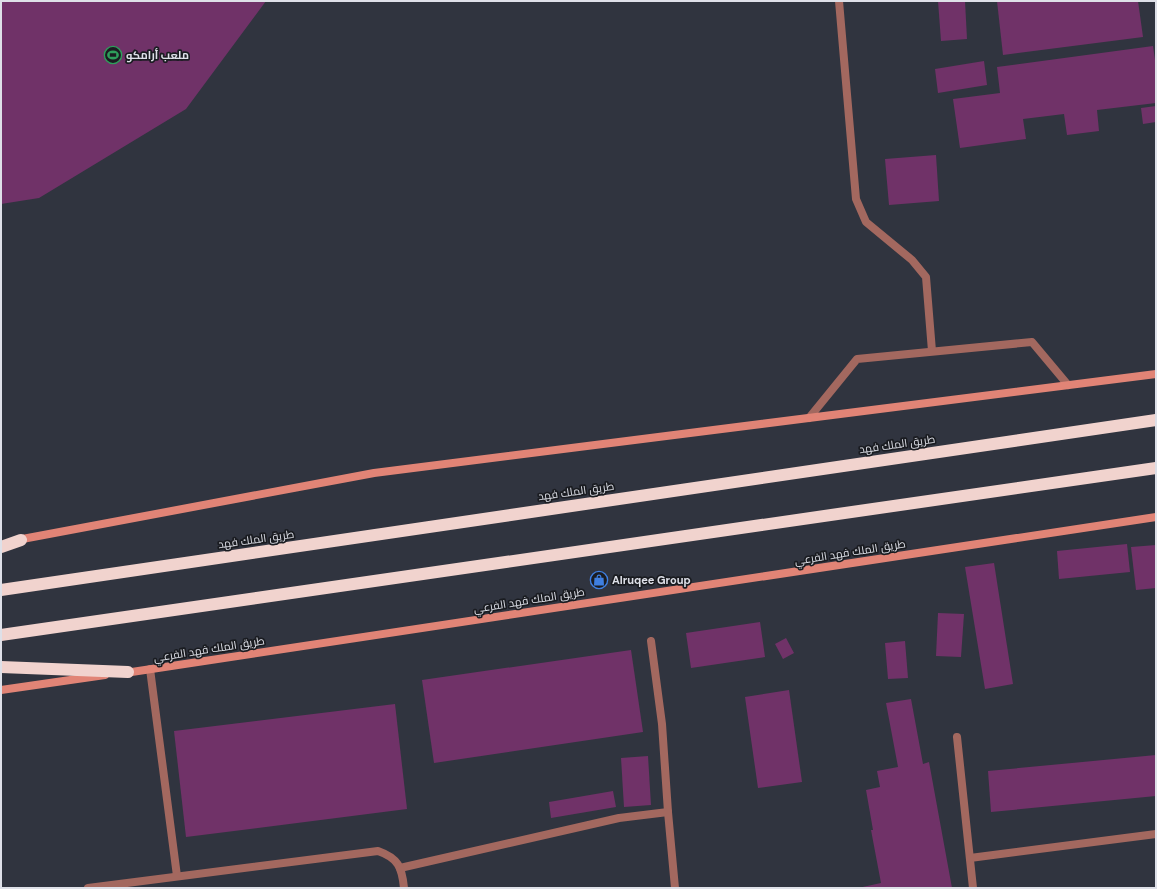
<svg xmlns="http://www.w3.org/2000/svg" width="1157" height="889" font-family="'DM Sans',Cairo,sans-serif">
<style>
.building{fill:#703268}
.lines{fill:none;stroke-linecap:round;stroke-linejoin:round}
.lane{stroke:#a3685f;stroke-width:8}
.street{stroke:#a3685f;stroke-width:8}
.secondary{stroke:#e18476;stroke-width:8}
.highway{stroke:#f1d3ce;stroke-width:12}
.labels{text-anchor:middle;stroke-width:3.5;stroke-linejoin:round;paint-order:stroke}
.poi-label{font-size:11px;font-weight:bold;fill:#dee0e8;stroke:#1a1c21;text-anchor:start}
.street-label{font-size:11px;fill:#dee0e8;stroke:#1a1c21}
</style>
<rect width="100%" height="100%" fill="#30343f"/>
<g class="building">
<polygon points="1,1 6,2 266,1 186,109 39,198 1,204"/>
<polygon points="938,1 965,1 967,39 941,41"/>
<polygon points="997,1 1138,1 1143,37 1003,55"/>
<polygon points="1153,46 1156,67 1156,103 1097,110 1099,131 1067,135 1064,114 1023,119 1026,139 960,148 953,99 1000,93 997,67"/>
<polygon points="984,61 987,85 938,93 935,69"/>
<polygon points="1156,106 1156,122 1143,124 1141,108"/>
<polygon points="936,155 939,201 889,205 885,159"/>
<polygon points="1127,544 1130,572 1059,579 1057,551"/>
<polygon points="1156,545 1156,588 1136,590 1131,547"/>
<polygon points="994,563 1013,684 985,689 965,567"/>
<polygon points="938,613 964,614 961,657 936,656"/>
<polygon points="760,622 765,657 691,668 686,633"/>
<polygon points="786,638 794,653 783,659 775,644"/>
<polygon points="905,641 908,678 888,679 885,643"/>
<polygon points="631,650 643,732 434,763 422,680"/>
<polygon points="789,690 802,782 758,788 745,697"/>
<polygon points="911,699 923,764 929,762 952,888 858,888 881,883 871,830 873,830 866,790 880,787 877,771 898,767 886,703"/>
<polygon points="395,704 407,809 186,837 174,731"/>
<polygon points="1156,755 1156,796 991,812 988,771"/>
<polygon points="648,756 651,805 624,807 621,758"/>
<polygon points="613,791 616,807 551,818 549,802"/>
</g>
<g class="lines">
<g class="lane">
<polyline points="839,1 856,199 866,222 912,260 926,277 932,351"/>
<polyline points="809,418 857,359 1032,342 1068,385"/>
<polyline points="651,641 662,724 668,812"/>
<polyline points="150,669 177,876"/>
<polyline points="400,868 619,818 668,812 675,888"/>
<path d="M88,888L378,851C398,858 402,867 404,888"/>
</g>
<g class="street">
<polyline points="957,737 973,888"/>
<polyline points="970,858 1156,834"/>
</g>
<g class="secondary">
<polyline points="17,540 374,473 1156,374"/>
<polyline points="125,673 1156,517"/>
<polyline points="1,690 105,675"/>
</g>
<g class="highway">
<polyline points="1,547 21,540"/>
<polyline points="1,590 1156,420"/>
<polyline points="1,635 1156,468"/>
<polyline points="1,667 128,672"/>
</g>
</g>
<defs>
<symbol id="stadium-ring" viewBox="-11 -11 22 22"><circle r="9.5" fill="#1a1c21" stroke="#2e9e5b" stroke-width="1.5"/><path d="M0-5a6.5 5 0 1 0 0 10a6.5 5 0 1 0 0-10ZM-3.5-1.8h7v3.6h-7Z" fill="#2e9e5b"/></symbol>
<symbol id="shop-ring" viewBox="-11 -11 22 22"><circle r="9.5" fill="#1a1c21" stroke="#3f7fe0" stroke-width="1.5"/><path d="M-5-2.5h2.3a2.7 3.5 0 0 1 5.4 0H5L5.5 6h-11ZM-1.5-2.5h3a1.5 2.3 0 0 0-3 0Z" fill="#3f7fe0"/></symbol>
</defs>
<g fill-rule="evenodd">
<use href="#stadium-ring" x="103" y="45" width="20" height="20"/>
<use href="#shop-ring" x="589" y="570" width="20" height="20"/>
</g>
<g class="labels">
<g class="poi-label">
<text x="126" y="59">ملعب أرامكو</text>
<text x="612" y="584">Alruqee Group</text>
</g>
<g class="street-label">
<text transform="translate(897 444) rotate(-8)" y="4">طريق الملك فهد</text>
<text transform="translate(576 491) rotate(-8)" y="4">طريق الملك فهد</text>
<text transform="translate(256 539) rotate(-8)" y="4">طريق الملك فهد</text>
<text transform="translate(850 552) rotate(-9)" y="4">طريق الملك فهد الفرعي</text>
<text transform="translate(529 600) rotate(-9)" y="4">طريق الملك فهد الفرعي</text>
<text transform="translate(209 649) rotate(-9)" y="4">طريق الملك فهد الفرعي</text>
</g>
</g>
<rect width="1157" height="889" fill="none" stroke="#dee0e8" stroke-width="4"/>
</svg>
